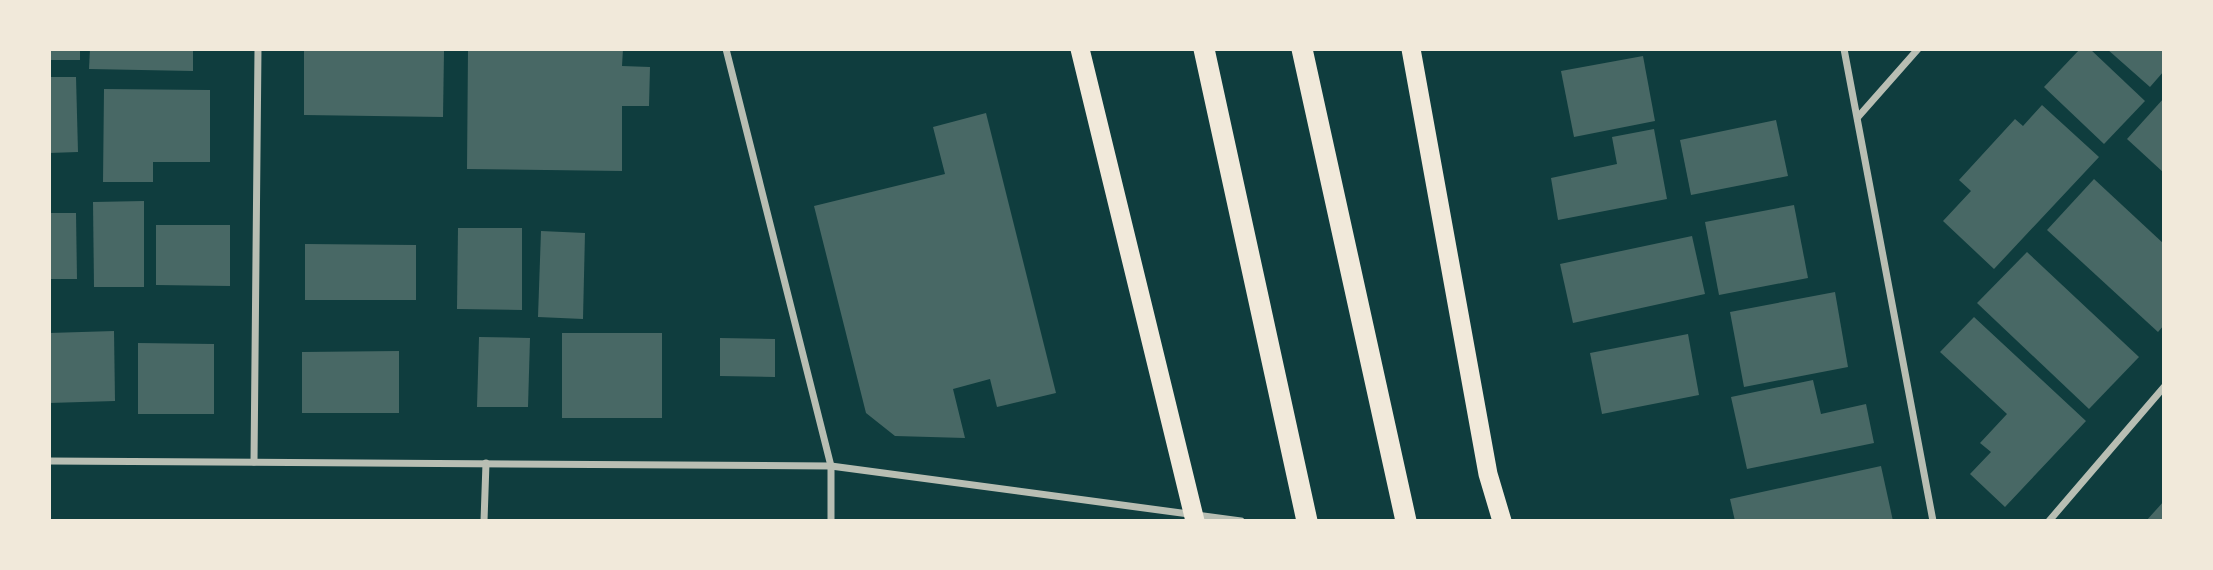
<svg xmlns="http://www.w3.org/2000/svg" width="2213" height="570" font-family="Ubuntu,sans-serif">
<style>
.building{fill:#486865}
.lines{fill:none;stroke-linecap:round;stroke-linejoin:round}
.minor{stroke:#b8beb3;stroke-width:7}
.trunk{stroke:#f1e9da;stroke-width:19}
.motorway{stroke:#f1e9da;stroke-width:21}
</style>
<rect width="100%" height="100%" fill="#0f3d3e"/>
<g class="building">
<rect x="49" y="49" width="31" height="11"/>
<polygon points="90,49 193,49 193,71 89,69"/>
<polygon points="304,49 444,51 443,117 304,115"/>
<polygon points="468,49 623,49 622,66 650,67 649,106 622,106 622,171 467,169"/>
<polygon points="2080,49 2090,49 2145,101 2104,144 2044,87"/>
<polygon points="2107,49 2164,49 2164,71 2150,87"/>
<polygon points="1643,56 1655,121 1574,137 1561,71"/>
<polygon points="49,77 76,77 78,152 49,153"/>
<polygon points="104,89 210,90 210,162 153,162 153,182 103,182"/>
<polygon points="2164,98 2164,173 2127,139"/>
<polygon points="2042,105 2099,157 1994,269 1943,221 1971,191 1959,180 2015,119 2023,126"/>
<polygon points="986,113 1056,393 997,407 990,379 953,389 965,438 895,436 866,413 814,206 945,174 933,127"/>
<polygon points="1776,120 1788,176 1691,195 1680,140"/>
<polygon points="1654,129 1667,199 1558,220 1551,178 1617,164 1612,137"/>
<polygon points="2094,179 2164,244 2164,325 2158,332 2047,230"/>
<polygon points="144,201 144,287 94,287 93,202"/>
<polygon points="1794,205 1808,278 1719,295 1705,222"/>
<polygon points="49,213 76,213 77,279 49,279"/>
<polygon points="156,225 230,225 230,286 156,285"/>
<polygon points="458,228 522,228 522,310 457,309"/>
<polygon points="541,231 585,233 583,319 538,317"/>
<polygon points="1692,236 1705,294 1573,323 1560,264"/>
<polygon points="305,244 416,245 416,300 305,300"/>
<polygon points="2027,252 2139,357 2089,409 1977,303"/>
<polygon points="1835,292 1848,367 1744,387 1730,312"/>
<polygon points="1974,317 2086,421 2005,507 1970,474 1991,452 1980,443 2007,414 1940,352"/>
<polygon points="114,331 115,401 49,403 49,333"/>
<rect x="562" y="333" width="100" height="85"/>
<polygon points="1688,334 1699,395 1602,414 1590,353"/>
<polygon points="479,337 530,338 528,407 477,407"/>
<polygon points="720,338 775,339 775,377 720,376"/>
<polygon points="138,343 214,344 214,414 138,414"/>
<polygon points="399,351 399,413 302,413 302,352"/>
<polygon points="1813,380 1821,414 1866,404 1874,443 1747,469 1731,397"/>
<polygon points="1881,466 1893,521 1735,521 1730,499"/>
<polygon points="2164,501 2164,521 2146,521"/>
</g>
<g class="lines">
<g class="minor">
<polyline points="726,49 831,466 831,521"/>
<polyline points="1844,49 1933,521"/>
<polyline points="1858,117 1918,49"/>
<polyline points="49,461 831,466 1241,521"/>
<polyline points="254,462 258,49"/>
<polyline points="484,521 486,463"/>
<polyline points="2049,521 2164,387"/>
</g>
<g class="trunk">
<polyline points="1080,49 1195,521"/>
<polyline points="1411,49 1488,474 1502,521"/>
</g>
<g class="motorway">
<polyline points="1204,49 1307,521"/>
<polyline points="1302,49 1406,521"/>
</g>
</g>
<rect width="2213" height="570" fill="none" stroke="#f1e9da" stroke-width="102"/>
</svg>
